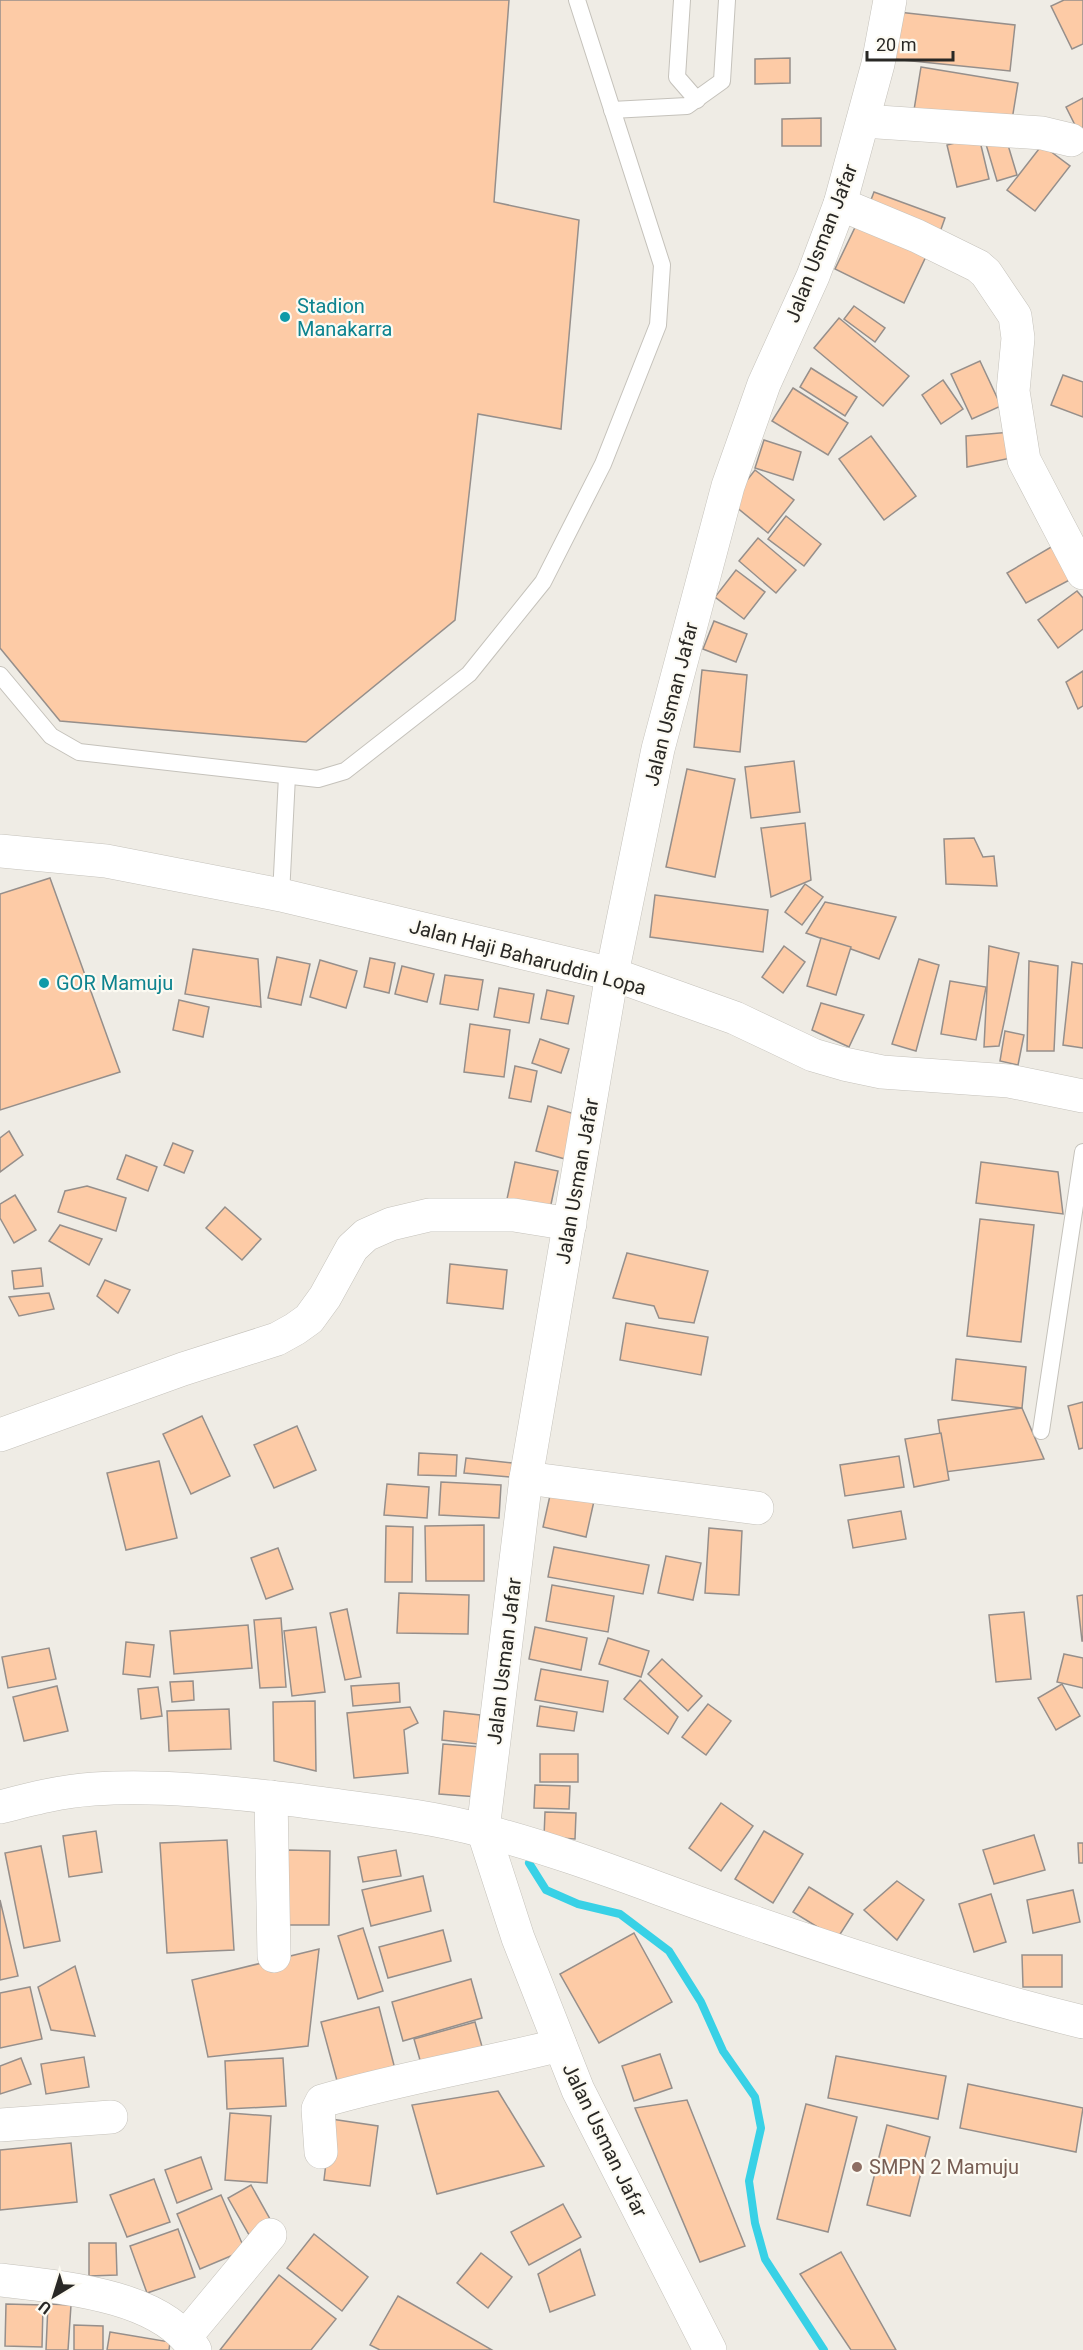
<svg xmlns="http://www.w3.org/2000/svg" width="1083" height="2350" font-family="Roboto,sans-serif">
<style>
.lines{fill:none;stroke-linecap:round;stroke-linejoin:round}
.stream{stroke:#38d1e6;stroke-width:8}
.building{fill:#fdcba6;stroke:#968f8b;stroke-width:1.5}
.service-casing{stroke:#c5c2bb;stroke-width:18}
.minor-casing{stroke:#c5c2bb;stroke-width:34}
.tertiary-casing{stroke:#c5c2bb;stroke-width:34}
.service{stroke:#fff;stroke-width:16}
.minor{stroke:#fff;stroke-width:33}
.tertiary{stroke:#fff;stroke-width:33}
.culture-dot{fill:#0f9aa8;stroke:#fcfaf2;stroke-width:2}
.education-dot{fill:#8d6e63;stroke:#fcfaf2;stroke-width:2}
.labels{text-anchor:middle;stroke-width:4.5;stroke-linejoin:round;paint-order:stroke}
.street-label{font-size:20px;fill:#292825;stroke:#fcfaf2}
.culture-label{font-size:20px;fill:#0d838f;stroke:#fcfaf2;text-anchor:start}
.education-label{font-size:20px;fill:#785e54;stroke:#fcfaf2;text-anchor:start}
</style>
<rect width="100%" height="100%" fill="#efece5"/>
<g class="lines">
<polyline class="stream" points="529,1863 546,1890 578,1904 620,1914 669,1951 701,2002 723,2051 755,2097 761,2128 749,2181 755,2223 765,2259 824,2350"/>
</g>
<g class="building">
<polygon points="0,0 509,0 494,202 579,220 561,429 478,414 455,620 306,742 60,721 0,648"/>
<polygon points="1064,0 1083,0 1083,44 1072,49 1051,6"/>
<polygon points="898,12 1015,25 1010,71 893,59"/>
<polygon points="790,58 790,83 755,84 755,59"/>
<polygon points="921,67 1018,83 1011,126 914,110"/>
<polygon points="1083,98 1083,138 1082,139 1066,107"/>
<polygon points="821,118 821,146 782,146 782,119"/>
<polygon points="1005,135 1017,175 997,181 985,141"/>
<polygon points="979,137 989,179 957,187 947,145"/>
<polygon points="1042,145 1070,166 1035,211 1007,190"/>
<polygon points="874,192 945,218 940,232 869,205"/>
<polygon points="861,215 930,248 904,303 835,269"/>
<polygon points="854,306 885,328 875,342 844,319"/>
<polygon points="839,318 909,376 883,406 814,348"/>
<polygon points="980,361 1001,406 972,419 951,374"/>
<polygon points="811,368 857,397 845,416 800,387"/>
<polygon points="1063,375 1083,382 1083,417 1051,405"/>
<polygon points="943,380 963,409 941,424 922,395"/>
<polygon points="793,388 848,423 828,455 772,421"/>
<polygon points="1011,432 1016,457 967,467 966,436"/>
<polygon points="871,436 916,496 884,520 839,459"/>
<polygon points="764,440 801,452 793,480 755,468"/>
<polygon points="755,470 794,500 768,533 730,502"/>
<polygon points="786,516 821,544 804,566 768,539"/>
<polygon points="758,538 796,570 776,593 739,561"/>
<polygon points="1058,543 1079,575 1026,603 1007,573"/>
<polygon points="736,570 765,592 744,619 715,597"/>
<polygon points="1077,591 1083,598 1083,629 1058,648 1038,620"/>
<polygon points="714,621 747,634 736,662 703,649"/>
<polygon points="702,670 747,675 740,752 694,747"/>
<polygon points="1083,671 1083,706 1078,709 1066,682"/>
<polygon points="794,761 800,812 751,818 745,767"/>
<polygon points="687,769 735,779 715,877 666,867"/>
<polygon points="805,823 811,880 771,897 761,828"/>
<polygon points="974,838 983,857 994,856 997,886 946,884 944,839"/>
<polygon points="50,878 120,1072 0,1110 0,894"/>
<polygon points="805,884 823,897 802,925 785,912"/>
<polygon points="655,895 768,910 763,952 650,937"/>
<polygon points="825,902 896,917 879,959 806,933"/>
<polygon points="821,938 851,947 836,995 807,986"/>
<polygon points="784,946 805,962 783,993 762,977"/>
<polygon points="989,946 1019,953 999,1046 984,1047"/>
<polygon points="193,949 258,959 261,1007 185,994"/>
<polygon points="277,957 310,964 301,1005 268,998"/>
<polygon points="370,958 395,963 389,993 364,987"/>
<polygon points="919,959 939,965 916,1051 892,1044"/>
<polygon points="320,960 357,971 346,1008 310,997"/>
<polygon points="1029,961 1058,966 1054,1051 1027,1051"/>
<polygon points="1072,962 1083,964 1083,1048 1063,1045"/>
<polygon points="402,966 434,974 427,1002 395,994"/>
<polygon points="445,975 483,980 478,1010 440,1004"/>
<polygon points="950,981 986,987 976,1040 941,1034"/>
<polygon points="499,988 534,994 529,1023 494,1017"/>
<polygon points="547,990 574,996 568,1024 541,1019"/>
<polygon points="179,1000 209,1007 203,1037 173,1030"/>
<polygon points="821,1003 864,1015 849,1047 812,1030"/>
<polygon points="470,1024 510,1030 504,1077 464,1072"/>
<polygon points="1005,1031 1024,1035 1018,1065 1000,1061"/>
<polygon points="540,1039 569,1049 561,1073 532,1063"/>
<polygon points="515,1066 537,1071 531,1102 509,1098"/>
<polygon points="548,1106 578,1115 565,1159 536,1151"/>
<polygon points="9,1131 23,1155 0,1172 0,1138"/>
<polygon points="173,1143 193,1151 184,1173 164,1165"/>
<polygon points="126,1155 157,1167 148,1191 117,1179"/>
<polygon points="515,1162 558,1171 550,1209 507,1199"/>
<polygon points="981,1162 1058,1172 1063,1214 976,1203"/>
<polygon points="87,1186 126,1198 116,1231 58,1212 65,1191"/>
<polygon points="15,1195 36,1230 14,1243 0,1218 0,1204"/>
<polygon points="225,1207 261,1239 242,1260 206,1228"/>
<polygon points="980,1219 1034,1225 1021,1342 967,1336"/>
<polygon points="60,1225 102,1239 89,1265 49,1241"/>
<polygon points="627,1253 708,1271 694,1323 659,1318 654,1306 613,1298"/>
<polygon points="450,1264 507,1270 503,1309 447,1303"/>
<polygon points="41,1268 43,1286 14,1289 12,1271"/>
<polygon points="105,1280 130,1290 118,1313 97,1296"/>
<polygon points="49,1293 54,1309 19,1316 9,1297"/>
<polygon points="626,1323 708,1337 701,1375 620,1360"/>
<polygon points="956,1359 1026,1367 1022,1408 952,1400"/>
<polygon points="1083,1402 1083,1448 1079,1449 1068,1406"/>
<polygon points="1022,1408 1044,1459 945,1472 938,1420"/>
<polygon points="202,1416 230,1476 191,1494 163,1434"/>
<polygon points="297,1426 316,1470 274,1488 254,1445"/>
<polygon points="941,1433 949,1480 914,1487 905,1439"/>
<polygon points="419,1453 457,1455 456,1476 418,1475"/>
<polygon points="899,1456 904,1487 845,1496 840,1465"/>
<polygon points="466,1458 512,1463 511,1477 464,1473"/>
<polygon points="159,1461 177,1538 126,1550 107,1473"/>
<polygon points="441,1482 501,1485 499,1518 439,1515"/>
<polygon points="387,1484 429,1487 427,1518 384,1515"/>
<polygon points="551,1491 594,1501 586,1537 543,1527"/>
<polygon points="901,1511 906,1539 853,1548 848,1520"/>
<polygon points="484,1525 484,1581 426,1581 425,1526"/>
<polygon points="386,1526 413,1527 412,1582 385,1582"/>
<polygon points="709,1528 742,1531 739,1595 705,1593"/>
<polygon points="554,1547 649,1565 643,1594 548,1577"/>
<polygon points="278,1548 293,1589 266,1599 251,1558"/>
<polygon points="666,1556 701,1563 693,1600 658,1593"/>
<polygon points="552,1585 614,1596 608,1632 546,1621"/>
<polygon points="399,1593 469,1595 468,1634 397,1633"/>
<polygon points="1083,1595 1083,1641 1082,1641 1077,1596"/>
<polygon points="347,1609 361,1677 345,1680 330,1613"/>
<polygon points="1024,1612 1031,1679 996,1682 989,1615"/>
<polygon points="281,1618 286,1687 260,1688 254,1620"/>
<polygon points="248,1625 252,1668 174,1674 170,1631"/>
<polygon points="316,1627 325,1692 292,1696 284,1631"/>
<polygon points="535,1627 587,1638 581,1670 529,1659"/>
<polygon points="608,1638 649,1651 641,1677 599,1664"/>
<polygon points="126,1642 154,1645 150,1677 123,1674"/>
<polygon points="49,1648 56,1679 8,1688 2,1657"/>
<polygon points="1064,1654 1083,1658 1083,1688 1057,1682"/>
<polygon points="662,1659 702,1696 688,1711 648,1674"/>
<polygon points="541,1669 608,1681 603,1712 535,1700"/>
<polygon points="640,1680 678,1717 668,1734 624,1699"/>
<polygon points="193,1681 194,1700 172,1702 170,1682"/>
<polygon points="399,1683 400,1702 353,1706 351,1686"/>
<polygon points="1062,1684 1080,1716 1056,1730 1038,1698"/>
<polygon points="57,1686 68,1731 24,1741 13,1697"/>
<polygon points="158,1687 162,1716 141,1719 138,1689"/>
<polygon points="315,1701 316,1771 274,1761 273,1702"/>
<polygon points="708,1704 731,1721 706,1755 682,1737"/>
<polygon points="540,1706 577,1712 574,1731 537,1726"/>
<polygon points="410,1707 418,1723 404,1730 408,1773 354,1778 347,1713"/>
<polygon points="229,1709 231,1749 169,1751 167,1711"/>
<polygon points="444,1711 480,1715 478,1744 442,1740"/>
<polygon points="443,1744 482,1747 478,1797 439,1794"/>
<rect x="540" y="1754" width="38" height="28"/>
<polygon points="535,1785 570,1786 569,1809 534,1808"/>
<polygon points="721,1803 753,1826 721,1871 689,1848"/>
<polygon points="545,1812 576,1813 575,1839 544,1837"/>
<polygon points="96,1831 102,1872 69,1877 63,1836"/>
<polygon points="764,1831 803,1854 773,1903 735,1879"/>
<polygon points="1034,1835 1045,1870 994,1884 983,1850"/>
<polygon points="227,1840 234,1950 167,1953 160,1843"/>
<polygon points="1078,1843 1083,1843 1083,1863 1079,1863"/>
<polygon points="41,1846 60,1941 24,1948 5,1853"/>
<polygon points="287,1850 330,1851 329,1925 287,1925"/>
<polygon points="396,1850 401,1876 363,1882 358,1857"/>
<polygon points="423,1876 431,1911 371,1926 362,1890"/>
<polygon points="897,1881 924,1900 897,1940 864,1910"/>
<polygon points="809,1887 853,1914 837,1939 793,1912"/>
<polygon points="1073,1890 1080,1922 1033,1933 1027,1900"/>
<polygon points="991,1894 1006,1942 974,1952 959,1904"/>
<polygon points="0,1900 18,1976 0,1980"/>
<polygon points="363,1928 383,1991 358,1999 338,1936"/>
<polygon points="443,1930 451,1961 388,1978 379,1947"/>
<polygon points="634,1933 672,2002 599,2043 560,1974"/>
<polygon points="319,1949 308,2046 208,2057 192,1980"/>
<polygon points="1022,1955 1062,1955 1062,1987 1023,1987"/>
<polygon points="75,1966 95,2036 51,2030 38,1987"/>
<polygon points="471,1979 482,2018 403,2041 392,2002"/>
<polygon points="30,1987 42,2039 0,2048 0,1993"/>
<polygon points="379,2007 396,2073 339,2088 321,2022"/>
<polygon points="475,2022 485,2057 424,2074 414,2039"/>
<polygon points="660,2054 672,2088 634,2101 622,2066"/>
<polygon points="836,2056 946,2076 938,2119 828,2098"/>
<polygon points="84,2057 89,2087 46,2094 41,2064"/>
<polygon points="21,2058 31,2084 0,2094 0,2066"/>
<polygon points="283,2058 286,2106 227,2109 225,2061"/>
<polygon points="968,2084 1083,2108 1076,2152 960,2128"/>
<polygon points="498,2091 544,2166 437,2194 412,2105"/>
<polygon points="687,2100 745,2246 700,2262 635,2108"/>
<polygon points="806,2104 857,2117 828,2232 777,2219"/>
<polygon points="230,2113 271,2116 267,2183 225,2180"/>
<polygon points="331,2119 378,2126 370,2186 324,2180"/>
<polygon points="887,2125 930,2137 910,2216 867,2205"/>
<polygon points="71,2143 77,2202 0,2210 0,2150"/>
<polygon points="201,2157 212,2189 177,2203 165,2170"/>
<polygon points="154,2179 170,2222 127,2237 110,2195"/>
<polygon points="251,2185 275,2228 252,2240 228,2198"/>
<polygon points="221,2195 245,2250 200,2269 177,2214"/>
<polygon points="563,2204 581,2237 529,2265 511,2232"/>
<polygon points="178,2229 195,2277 147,2293 130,2246"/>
<polygon points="314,2234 368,2277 342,2311 287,2268"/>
<polygon points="89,2243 116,2243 117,2275 89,2276"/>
<polygon points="580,2249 595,2295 550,2312 538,2274"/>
<polygon points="841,2252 896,2350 851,2350 800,2274"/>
<polygon points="481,2253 512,2277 488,2308 457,2283"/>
<polygon points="279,2275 336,2319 311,2350 220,2350"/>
<polygon points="398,2296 492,2350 380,2350 370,2345"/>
<polygon points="6,2304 43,2305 42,2347 5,2346"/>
<polygon points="48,2304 71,2305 68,2350 46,2350"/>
<polygon points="74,2325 103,2326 103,2350 74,2350"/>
<polygon points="110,2332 170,2342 169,2350 107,2350"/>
</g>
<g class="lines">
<defs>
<g id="service">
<polyline points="682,0 677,77 697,100"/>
<polyline points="612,110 687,106 722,81 727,0"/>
<polyline points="0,675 51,736 79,752 318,779 345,771 469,674 543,582 603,464 658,325 662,265 577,0"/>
<polyline points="281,895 287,776"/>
<polyline points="1041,1431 1083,1152"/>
</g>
<g id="minor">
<polyline points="863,121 1042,133 1071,140"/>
<polyline points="840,204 917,236 978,266 986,273 1015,316 1018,338 1013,391 1024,460 1083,573"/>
<polyline points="0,851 106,861 281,895 612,974 735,1018 813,1055 844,1064 882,1072 1009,1081 1083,1096"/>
<polyline points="0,1435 183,1369 277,1339 295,1329 309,1319 325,1297 352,1248 366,1235 391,1224 429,1215 514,1215 570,1224"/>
<polyline points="526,1478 757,1508"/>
<polyline points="271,1797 274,1956"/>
<polyline points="0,2125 111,2117"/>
<path d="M321,2152L318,2109L322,2101C400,2078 481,2065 560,2045"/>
<path d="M0,2280C59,2287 161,2294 195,2350"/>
<polyline points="186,2336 270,2235"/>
<polyline points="710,2350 578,2090 518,1938 483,1830 526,1478 612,974 658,749 728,486 764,384 813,276 840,204 878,64 890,0"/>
</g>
<path id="tertiary" d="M0,1807C31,1799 62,1791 94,1789C160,1785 229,1792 295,1800C358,1809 422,1814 484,1831C574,1854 661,1891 750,1921C859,1959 970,1994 1083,2022"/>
</defs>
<use href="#service" class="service-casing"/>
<use href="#minor" class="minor-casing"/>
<use href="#tertiary" class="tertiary-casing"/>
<use href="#service" class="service"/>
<use href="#minor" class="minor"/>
<use href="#tertiary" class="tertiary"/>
</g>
<g class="culture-dot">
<circle cx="285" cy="317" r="6"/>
<circle cx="44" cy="983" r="6"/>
</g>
<circle class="education-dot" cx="857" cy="2167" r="6"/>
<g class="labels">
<g class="street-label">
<text transform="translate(821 243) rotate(-69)" y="7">Jalan Usman Jafar</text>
<text transform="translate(671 704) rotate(-76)" y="7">Jalan Usman Jafar</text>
<text transform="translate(528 957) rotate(15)" y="7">Jalan Haji Baharuddin Lopa</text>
<text transform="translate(577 1181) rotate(-80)" y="7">Jalan Usman Jafar</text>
<text transform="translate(504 1661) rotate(-83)" y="7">Jalan Usman Jafar</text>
<text transform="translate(605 2140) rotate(64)" y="7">Jalan Usman Jafar</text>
</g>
<g class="culture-label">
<text x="297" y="313">Stadion<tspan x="297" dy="23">Manakarra</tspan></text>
<text x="56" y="990">GOR Mamuju</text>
</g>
<g class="education-label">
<text x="869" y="2174">SMPN 2 Mamuju</text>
</g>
</g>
<g transform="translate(54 2296) rotate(218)" stroke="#fcfaf2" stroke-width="4.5" paint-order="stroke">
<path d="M0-4.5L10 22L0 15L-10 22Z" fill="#292825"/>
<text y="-9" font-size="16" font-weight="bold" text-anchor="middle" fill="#292825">U</text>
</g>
<path d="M867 51v9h86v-9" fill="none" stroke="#292825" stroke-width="3"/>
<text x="876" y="51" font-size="18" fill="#292825" stroke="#fcfaf2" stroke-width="4.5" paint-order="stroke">20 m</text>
</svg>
